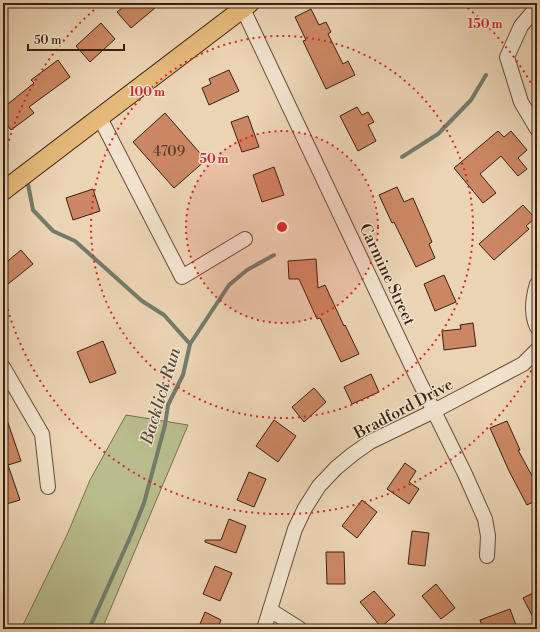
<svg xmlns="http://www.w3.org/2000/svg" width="540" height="632" font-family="'Libre Bodoni',serif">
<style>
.green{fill:#b9bc8c;stroke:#7a6e4e}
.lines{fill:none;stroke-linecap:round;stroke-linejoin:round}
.stream{stroke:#737c6b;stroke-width:4}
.building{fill:#cc8864;stroke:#3b2010}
.minor-casing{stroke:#674d39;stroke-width:16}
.major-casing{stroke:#3b2010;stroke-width:20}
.minor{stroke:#f2e3ce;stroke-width:14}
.major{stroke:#e6ba7a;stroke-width:18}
.ring{fill:none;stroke:#d62828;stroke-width:2;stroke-dasharray:2 4}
.labels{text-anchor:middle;stroke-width:3;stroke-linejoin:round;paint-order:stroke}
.number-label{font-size:14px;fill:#5f3a25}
.street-label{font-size:16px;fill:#3b2010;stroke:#f2e3ce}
.water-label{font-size:17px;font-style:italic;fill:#524636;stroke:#f2e3ce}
.centre{fill:#d62828;stroke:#f2e3ce;stroke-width:2}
.ring-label{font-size:12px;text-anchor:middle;font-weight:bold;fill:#d62828;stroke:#f2e3ce;stroke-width:3;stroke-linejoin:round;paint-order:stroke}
</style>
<rect width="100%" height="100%" fill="#ebd4b4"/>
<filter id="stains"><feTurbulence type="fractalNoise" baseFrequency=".005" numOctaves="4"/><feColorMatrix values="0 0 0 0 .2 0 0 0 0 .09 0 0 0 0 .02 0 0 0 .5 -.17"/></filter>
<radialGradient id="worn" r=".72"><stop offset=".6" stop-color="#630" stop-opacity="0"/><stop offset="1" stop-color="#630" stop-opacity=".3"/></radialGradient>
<polygon class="green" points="126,415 188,425 102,629 21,629 67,535 90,480"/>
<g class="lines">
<g class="stream">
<polyline points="402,157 438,134 471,100 486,75"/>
<polyline points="28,184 33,210 53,231 75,241 142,301 164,315 190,344 183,375 168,405 165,425 144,503 132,533 89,629"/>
<polyline points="190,344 229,285 247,270 274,255"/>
</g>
</g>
<g class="building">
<polygon points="128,3 161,3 131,28 117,12"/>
<polygon points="311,9 319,25 326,22 331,32 328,34 343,64 348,61 355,75 326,89 303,41 306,40 295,17"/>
<polygon points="101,23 115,39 90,62 76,46"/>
<polygon points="58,60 70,77 29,107 34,113 11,130 3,120 3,108 34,83 31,80"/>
<polygon points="229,70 239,91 209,105 202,88 211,84 209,79"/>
<polygon points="357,107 362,115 368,112 374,122 368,125 376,141 358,151 340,116"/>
<polygon points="165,113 206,160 174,188 133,142"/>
<polygon points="248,116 259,147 242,152 231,122"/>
<polygon points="498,131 504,137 511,131 527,150 518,158 527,169 518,176 501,156 480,174 496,193 483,203 454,168"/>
<polygon points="274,167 284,195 262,202 253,175"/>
<polygon points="397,187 404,202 413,198 432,242 429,244 435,258 416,267 394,222 392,223 379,195"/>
<polygon points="93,189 100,211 73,220 66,198"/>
<polygon points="523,205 535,218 526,226 529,229 494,260 479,244"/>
<polygon points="21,250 33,264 3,288 3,265"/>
<polygon points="316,259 318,288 325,285 344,326 345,325 359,354 341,362 320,318 317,319 299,279 289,279 288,261"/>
<polygon points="444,275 456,302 435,311 424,284"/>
<polygon points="473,323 476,346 444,350 442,331 461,329 460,325"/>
<polygon points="103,341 116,373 90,383 77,352"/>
<polygon points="371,374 379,392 352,404 344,387"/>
<polygon points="314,388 326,402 304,422 292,407"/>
<polygon points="3,414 5,414 21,461 8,465 20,500 3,505"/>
<polygon points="274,420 296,436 278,462 256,446"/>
<polygon points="507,421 520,450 518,450 537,485 537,500 527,505 509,471 490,428"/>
<polygon points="405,463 416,471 409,482 419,489 409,504 387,489"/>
<polygon points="249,472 266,479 254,507 237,500"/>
<polygon points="362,500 377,512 357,538 342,526"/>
<polygon points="229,519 246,526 236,553 205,542 205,540 221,540"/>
<polygon points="412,531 429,533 425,566 408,564"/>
<polygon points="326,552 344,552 345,584 327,584"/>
<polygon points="215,566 232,573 220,601 203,594"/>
<polygon points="436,584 455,608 441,619 422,596"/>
<polygon points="374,591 395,615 381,627 360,602"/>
<polygon points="537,591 537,625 523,598"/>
<polygon points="510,609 516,625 506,629 483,629 480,620"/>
<polygon points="205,612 221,620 217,629 198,629"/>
</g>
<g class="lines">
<defs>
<g id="minor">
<polyline points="537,7 521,26 507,57 521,102 537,129"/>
<polyline points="243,9 416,375 465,474 485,519 488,536 487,556"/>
<polyline points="100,118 182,277 245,239"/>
<path d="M537,284C533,297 531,314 537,327"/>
<polyline points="3,367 42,434 48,487"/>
<polyline points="270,610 300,629"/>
<polyline points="264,629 295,529 305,508 319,486 336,468 353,454 370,442 434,411 523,364 537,350"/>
</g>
<polyline id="major" points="3,191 250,3"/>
</defs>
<use href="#minor" class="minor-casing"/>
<use href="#major" class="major-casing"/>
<use href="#minor" class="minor"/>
<use href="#major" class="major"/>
</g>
<circle cx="282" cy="227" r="96" fill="#d62828" fill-opacity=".12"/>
<g class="ring">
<circle cx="282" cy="227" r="96"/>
<circle cx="282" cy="227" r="191"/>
<path d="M537 360A287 287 0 0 1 4 296M4 158A287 287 0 0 1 101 4M463 4A287 287 0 0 1 537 94"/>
</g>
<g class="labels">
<g class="number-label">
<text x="169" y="156">4709</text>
</g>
<g class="street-label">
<text transform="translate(388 274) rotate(65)" y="6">Carmine Street</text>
<text transform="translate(403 408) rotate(-28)" y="6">Bradford Drive</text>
</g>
<g class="water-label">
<text transform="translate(160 396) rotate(-73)" y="6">Backlick Run</text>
</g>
</g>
<circle cx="282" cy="227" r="6" class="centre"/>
<g class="ring-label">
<text x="485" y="28">150 m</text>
<text x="147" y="96">100 m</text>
<text x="214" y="163">50 m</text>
</g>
<rect width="540" height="632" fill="none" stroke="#ebd4b4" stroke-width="16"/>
<rect x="4" y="4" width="532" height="624" fill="none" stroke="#3b2010" stroke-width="2"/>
<rect x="8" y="8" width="524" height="616" fill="none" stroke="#3b2010"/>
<path d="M28 44v6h96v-6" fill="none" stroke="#3b2010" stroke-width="2"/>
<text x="34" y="44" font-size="12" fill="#3b2010" stroke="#f2e3ce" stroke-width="3" paint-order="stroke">50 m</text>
<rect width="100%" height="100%" filter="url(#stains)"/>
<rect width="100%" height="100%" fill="url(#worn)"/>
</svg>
